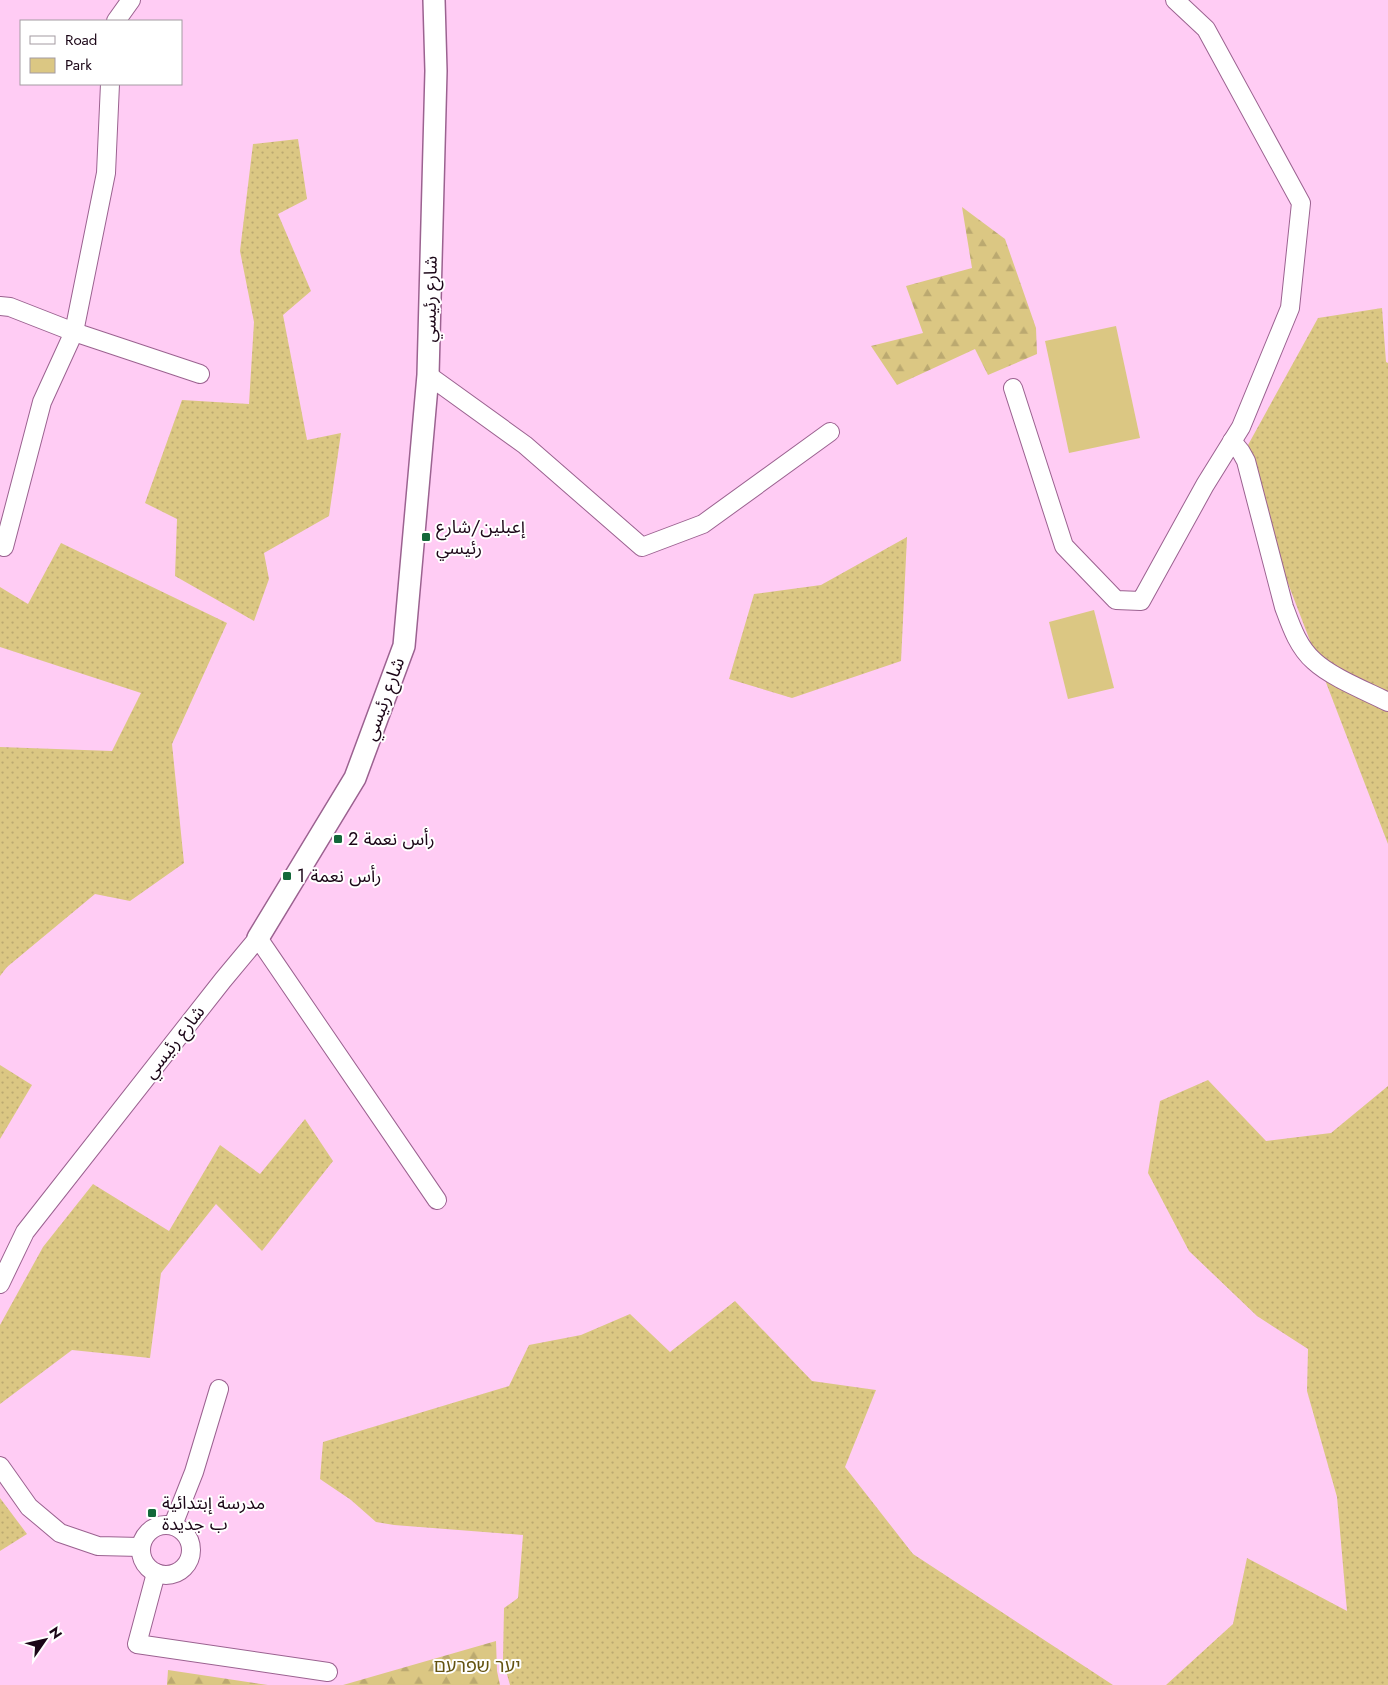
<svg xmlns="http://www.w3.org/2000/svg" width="1388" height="1685" font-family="Jost,'Noto Sans Arabic','Noto Sans Hebrew',sans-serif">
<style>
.grass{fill:url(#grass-dots)}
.forest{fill:url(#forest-firs)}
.green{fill:#dbc783}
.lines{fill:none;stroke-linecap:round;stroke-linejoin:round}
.minor-casing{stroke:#9b6290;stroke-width:20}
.tertiary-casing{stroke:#9b6290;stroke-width:24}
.minor{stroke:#fff;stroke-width:18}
.tertiary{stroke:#fff;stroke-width:21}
.poi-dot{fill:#13683a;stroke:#fff;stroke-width:2}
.labels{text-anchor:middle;stroke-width:4;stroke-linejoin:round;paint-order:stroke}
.street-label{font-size:18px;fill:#1b0617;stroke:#fff}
.poi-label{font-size:18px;fill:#1b0617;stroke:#fff;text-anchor:start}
.park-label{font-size:18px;fill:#645310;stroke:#fff}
</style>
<defs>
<pattern id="grass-dots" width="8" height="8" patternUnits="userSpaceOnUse" patternTransform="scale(1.25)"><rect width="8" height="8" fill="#dbc783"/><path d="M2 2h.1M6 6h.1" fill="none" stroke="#bba970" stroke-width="1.8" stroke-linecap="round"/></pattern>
<pattern id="forest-firs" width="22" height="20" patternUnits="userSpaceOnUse" patternTransform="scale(1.25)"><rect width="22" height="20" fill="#dbc783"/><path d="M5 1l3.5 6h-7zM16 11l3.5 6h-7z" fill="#bba970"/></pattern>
</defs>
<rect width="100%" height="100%" fill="#ffccf4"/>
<g class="grass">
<polygon points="298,139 307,199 278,214 311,291 283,315 307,440 341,433 329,516 264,553 269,579 254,621 175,576 177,519 145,503 182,400 249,404 254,322 240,251 253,144"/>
<polygon points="1382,308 1386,362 1388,363 1388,844 1269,534 1248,445 1318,318"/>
<polygon points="907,537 901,661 792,698 729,679 754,594 821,585"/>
<polygon points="61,543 227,623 172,744 184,863 130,901 95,894 7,967 0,976 0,747 112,751 141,693 0,647 0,587 28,604"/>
<polygon points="0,1065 32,1085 0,1139"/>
<polygon points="1208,1080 1266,1141 1331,1133 1388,1086 1388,1685 1166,1685 1233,1624 1247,1558 1347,1611 1337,1497 1307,1391 1308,1349 1257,1316 1189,1251 1148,1173 1160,1101"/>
<polygon points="305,1119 333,1161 262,1251 216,1204 161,1273 150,1358 72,1350 0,1404 0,1325 43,1247 93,1184 169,1231 220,1145 260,1174"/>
<polygon points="735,1301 812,1381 876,1390 845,1467 913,1554 1113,1685 510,1685 503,1660 504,1608 518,1598 523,1535 394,1525 376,1522 351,1500 320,1479 323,1442 509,1386 529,1345 581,1335 630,1314 670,1352"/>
<polygon points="0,1498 27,1534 0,1551"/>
</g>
<g class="forest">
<polygon points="962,207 1005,239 1036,328 1037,354 988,375 975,349 897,385 871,346 923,333 906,286 972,268"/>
<polygon points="496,1641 497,1671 500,1685 343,1685"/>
<polygon points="168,1670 268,1685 167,1685"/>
</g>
<g class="green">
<polygon points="1116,326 1140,438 1069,453 1045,341"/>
<polygon points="1094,610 1114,688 1068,699 1049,622"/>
</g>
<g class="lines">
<defs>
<g id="minor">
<polyline points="116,21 131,0"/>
<polyline points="0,306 10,307 74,332 200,374"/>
<polyline points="428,375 525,445 642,547 703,524 830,432"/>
<polyline points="1013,388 1064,546 1116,600 1141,601 1205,485 1241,427 1290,308 1301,203 1206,29 1175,0"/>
<path d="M1232,441L1241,452L1246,461L1284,607C1291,626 1298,647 1314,661C1331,677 1366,691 1388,702"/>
<polyline points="4,547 42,402 74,332 106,173 110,84"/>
<polyline points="0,1284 25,1232 223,980 258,938 437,1200"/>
<polyline points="0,1466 29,1507 60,1533 98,1546 140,1547"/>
<circle cx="166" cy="1550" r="25"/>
<polyline points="173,1525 194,1472 219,1389"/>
<polyline points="156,1573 137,1644 328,1672"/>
</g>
<polyline id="tertiary" points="258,938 355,778 404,646 428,375 436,71 434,0"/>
</defs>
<use href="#minor" class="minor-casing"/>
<use href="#tertiary" class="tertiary-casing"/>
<use href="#minor" class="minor"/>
<use href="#tertiary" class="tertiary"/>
</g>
<g class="poi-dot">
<rect x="421" y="532" width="10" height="10" rx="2.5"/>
<rect x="333" y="834" width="10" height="10" rx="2.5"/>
<rect x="282" y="871" width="10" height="10" rx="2.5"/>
<rect x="147" y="1508" width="10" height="10" rx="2.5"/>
</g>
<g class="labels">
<g class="street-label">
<text transform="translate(430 299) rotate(-89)" y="6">شارع رئيسي</text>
<text transform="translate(384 699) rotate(-70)" y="6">شارع رئيسي</text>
<text transform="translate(174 1042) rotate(-52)" y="6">شارع رئيسي</text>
</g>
<g class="poi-label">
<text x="436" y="533">إعبلين/شارع<tspan x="436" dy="21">رئيسي</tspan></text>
<text x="348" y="845">رأس نعمة 2</text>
<text x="297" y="882">رأس نعمة 1</text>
<text x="162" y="1509">مدرسة إبتدائية<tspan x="162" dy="21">ب جديدة</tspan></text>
</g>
<g class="park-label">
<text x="477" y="1672">יער שפרעם</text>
</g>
</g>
<rect x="20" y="20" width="162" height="65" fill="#ffffff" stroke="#a49ba2"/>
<rect x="30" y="36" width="25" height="8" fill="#ffffff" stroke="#a49ba2"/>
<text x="65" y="45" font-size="15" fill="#1b0617">Road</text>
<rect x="30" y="58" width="25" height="15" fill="#dbc783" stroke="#a49ba2"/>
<text x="65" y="70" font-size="15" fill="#1b0617">Park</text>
<g transform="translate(45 1640) rotate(56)" stroke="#ffffff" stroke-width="4" paint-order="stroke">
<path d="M0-4L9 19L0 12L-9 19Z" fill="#1b0617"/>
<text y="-8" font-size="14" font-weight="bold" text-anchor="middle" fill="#1b0617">N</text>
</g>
</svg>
